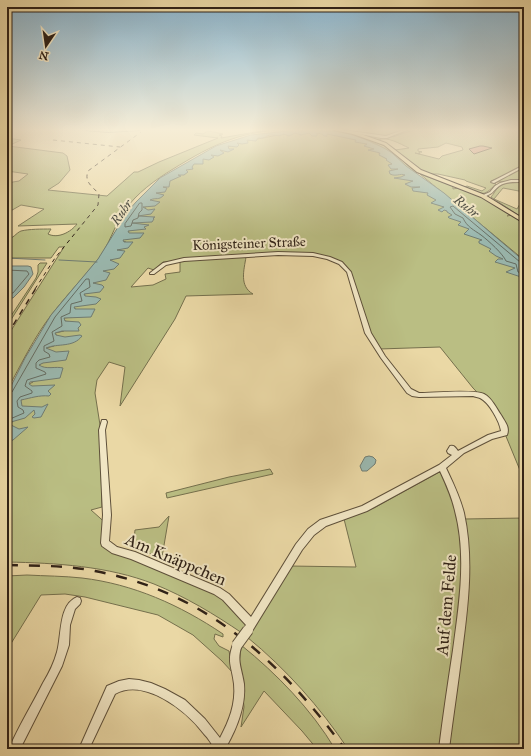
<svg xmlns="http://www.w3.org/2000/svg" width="531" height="756" font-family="'IM FELL Great Primer',serif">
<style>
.green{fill:#babe83;stroke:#75704d;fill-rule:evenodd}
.water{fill:#9ab8af;stroke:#707c72}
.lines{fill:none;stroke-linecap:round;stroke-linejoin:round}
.shore{stroke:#656d63;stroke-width:1}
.stream{stroke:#707c72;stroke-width:1}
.building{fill:#d48e7f;stroke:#302217}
.minor-casing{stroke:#5e503a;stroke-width:2}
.major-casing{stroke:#302217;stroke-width:2}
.minor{fill:#f1e6c4;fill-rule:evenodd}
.major{fill:#ead8a5;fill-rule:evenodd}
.rail-far2{stroke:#302217;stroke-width:1;stroke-dasharray:4 4;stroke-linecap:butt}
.rail-far1{stroke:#302217;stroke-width:1.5;stroke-dasharray:6 6;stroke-linecap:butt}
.rail{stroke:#302217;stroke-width:2.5;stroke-dasharray:11 11;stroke-linecap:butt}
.minor-bridge-casing{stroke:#5e503a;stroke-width:12;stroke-linecap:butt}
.minor-bridge{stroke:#f1e6c4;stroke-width:10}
.labels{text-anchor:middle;stroke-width:4;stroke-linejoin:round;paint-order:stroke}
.far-water-label{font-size:13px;font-style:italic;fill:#504f45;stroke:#f1e6c4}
.street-label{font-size:14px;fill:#302217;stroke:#f1e6c4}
.near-street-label{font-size:17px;fill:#302217;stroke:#f1e6c4}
</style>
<rect width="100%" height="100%" fill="#ead8a5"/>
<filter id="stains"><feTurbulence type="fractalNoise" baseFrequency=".005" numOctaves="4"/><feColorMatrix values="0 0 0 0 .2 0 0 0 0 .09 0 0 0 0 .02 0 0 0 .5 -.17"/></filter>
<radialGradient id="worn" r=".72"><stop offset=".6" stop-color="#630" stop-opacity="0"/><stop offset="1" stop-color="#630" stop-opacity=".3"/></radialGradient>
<g class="green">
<path d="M267,130C306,130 346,127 383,144C397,151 404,166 419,173C407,172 400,158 390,152C373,141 354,134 334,131C301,128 263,128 232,139C211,146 191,158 173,169C155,180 137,193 125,210C114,226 109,246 97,261C82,279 66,296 52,314C34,337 21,365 7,390V337L64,247H59L51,258H7V239C13,239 16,233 21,231C29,229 42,229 51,229L48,234C58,239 71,232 77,224L18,226L44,209L21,205L7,213V183L19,181L28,174L7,171V138L21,140L8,146L63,153L67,156L70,170L59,183L48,190L107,196L134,172H138L159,162L218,138L194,135L196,133L203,134L206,132L209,131L223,134L219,135L222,136L221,138Z"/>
<path d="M340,130H524V165L504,176L491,181L496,184C482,198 483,194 465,187L467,186L482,191L486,188L466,181L465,180L438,174H425L404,158L395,150L409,148C400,144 388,136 378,140ZM446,143L462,147L463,150L442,156L439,159L415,153L420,154L419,152H422L418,151V149L438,147Z"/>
<path d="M288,133H316L339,135L356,140L370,146L427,191L458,220L524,275V480L496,412L473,388L440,347L379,349L374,342L346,267C316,249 279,254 246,257C244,270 239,286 253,294L186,296L175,319L120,406L125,367L109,362L97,380L95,393L100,425L102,507L91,510L109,526L105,548L216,591L245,619L246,625L242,633C214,614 186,597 154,584C108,566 56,563 7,562V434L21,400L30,386L29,384L33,382L39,365L44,362L51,351L46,348L54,346L60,337L56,335L55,333L64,331L69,322L65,321L64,318L72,317L77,310L74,308V306L85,296L84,294L89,293L95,285L93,283L94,282L104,273L102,271L111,261L110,260L119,252L117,250L126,242L122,241L128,233V231L133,230L136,225L132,223L140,216L137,215L141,214L143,207H146L154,194L186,166L237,143ZM180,261V272L165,274L166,279L153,285L131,287L148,268L154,270L163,262Z"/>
<polygon points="524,166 524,181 495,182"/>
<polygon points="420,174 453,186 453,189 458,188 480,196 511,214 507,216 512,215 524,224 524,260"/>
<path d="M524,182V192L503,188L494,199L517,209L524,197V219L491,197C494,194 495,190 499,187C505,181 516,182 524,182Z"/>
<polygon points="40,263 47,263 7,326 7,322 36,278 38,272 38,265"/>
<polygon points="270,469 273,474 167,498 166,493 229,477"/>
<path d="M441,471L449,488L461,526L465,575L440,749H348C320,707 286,669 247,637L290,566L356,567L344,519L374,508Z"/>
<polygon points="169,516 162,557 133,549 135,530 159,527"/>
<polygon points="524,518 524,749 446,749 462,630 464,519"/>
<path d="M27,575C45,576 64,576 82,578C133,584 180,605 223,634V637L215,634L214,639L219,646L229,651L233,673L222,661L193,635L158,615L85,597L65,594L41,595L7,650V576Z"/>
<path d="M241,645C277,674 311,709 335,749H317L302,731L264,691L241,727L244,707L238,649Z"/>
</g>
<g class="water">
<path d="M297,130L333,131L349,134L364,139L384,148L392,153L406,166L444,193L524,261V278L506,272L515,268L495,262L498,259H503L496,256L489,251L491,249L479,243V241L482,240L464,234L469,229L458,225L461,222L449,218L448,217L452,215L447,212V211L444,210L442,212L438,210L444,207L431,203L436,200L427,195L428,193L413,191L412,188L420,187H411L405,184L413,181L394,178L401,177L405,175C400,173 396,177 390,174L389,171L398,169H391L388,165L392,164L386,160L387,159L379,155L380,153L368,150L374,149L364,146L367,144L355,142L356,140L327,134V136H324L322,134L317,133V136H312L309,133L301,135L295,133L289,136L284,134C278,137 276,135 271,135C266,135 266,139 258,138L256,141L247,140L248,143L242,144L237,143L239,145L237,147L228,146L229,149H234L228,152L220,150L224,153L218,156L211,155L214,157L209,160L203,159V164H194L192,167L193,169L186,170L188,172L184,175H178L181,176L170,181L169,187H163L167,188L165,192L156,193L164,195C158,201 157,197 150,200L160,202L155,206L143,207L148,210L155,209L151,214L138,216L155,217L153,218L154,219L152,222L132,223L149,225L144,227L146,229L128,231L129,233H144L140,238L123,240L124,242H133L128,248L117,250L125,251L120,258L110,260L119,264L114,269L103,271L110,273L106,280L93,283L102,285L104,287L100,292L84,294L85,296L96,297L101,299L96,304L74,307L75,309H95L91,317L64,318L65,321L79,322L81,325L78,328L79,331H62L55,333L56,335L65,337L80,335L82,336C73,348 58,343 46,348L56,352L69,351L66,360L43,363L39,365C46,370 56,366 63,368L60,378L30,382L29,384L32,386L55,385L48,391L51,394L49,396C39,395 31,398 21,400L22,406L42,407L48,404L41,417L34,418L32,417L35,414L34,410L25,418L11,422V425L19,429L28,427L13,440L7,443V394L25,358L51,315L98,259L128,211L136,202L160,178L216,146L251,135Z"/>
<polygon points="7,266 28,266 31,267 33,274 24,287 13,298 7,298"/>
<polygon points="369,456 373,457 376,460 375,464 367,471 362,471 360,466 365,457"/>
</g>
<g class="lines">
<g class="shore">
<polygon points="140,203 142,203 142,210 139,213 138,218 133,220 131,226 125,227 125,224"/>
<path d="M524,263L520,262L453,206L450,207L455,214L463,218C467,227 474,230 481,235C489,241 503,254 506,261L516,264L518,272L524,274"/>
<polyline points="7,270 27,271 29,274 13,293 7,294"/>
<polyline points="7,395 12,392 55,317 86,279 89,279 90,287 80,293 82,301 71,304 70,313 61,317 62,326 52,332 54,341 44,346 44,351 49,354 50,357 39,360 36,363 36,368 45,372 46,374 27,380 25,386 32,391 32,393 20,397 17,401 18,407 23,410 24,413 10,419 7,423"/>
</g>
<g class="stream">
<polyline points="341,130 353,130"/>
<polyline points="393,137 413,130"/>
<polyline points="7,258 45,260"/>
<polyline points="59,260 97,262"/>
</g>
</g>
<polygon class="building" points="480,146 483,146 492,148 474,154 469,149"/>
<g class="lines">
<defs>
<g id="minor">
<polygon points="403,130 407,130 387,138 381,138 349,132 350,131 386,136"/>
<polygon points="524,165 524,167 494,183 491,182"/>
<path d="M511,180H524V182C516,182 506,181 499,186C492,192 493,194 483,197L481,196L490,192L495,186L500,183Z"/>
<path d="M278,252L313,253L330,257L342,262L351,272L371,333L385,356L411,389L419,393C433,393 473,389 484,394C492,398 496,408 501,415C505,422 510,427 507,435L492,439L464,453L446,468C453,483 460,497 464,513C474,559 468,606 462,652C458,685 453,717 449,749H439C443,716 448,683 453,650C459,605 467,556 455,511C452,497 446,484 440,471L367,511L326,526L314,535L302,550L251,633L248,635L245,633L243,630L246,625L223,600L214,594L131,559L112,553L102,546L101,543L103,515L99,430L102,420H106L107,422L105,430L111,515L109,541L117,547L135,552L220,588L229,594L251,617L296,544L308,529L320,520L362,506L439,465L452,455L448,453L447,451L450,446C454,445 455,447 458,451L488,435L501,431C500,422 489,402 480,398C478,397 475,397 473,396L419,397L412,396L407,393L381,358L365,333L347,272L339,264L327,259L313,256L278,255L184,261L166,265L154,274H150V273L163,263L184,258Z"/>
<path d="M77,597L80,598L81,601L80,604L75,609L70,625L69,645L62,666L20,749H9C18,727 32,705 43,683C49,673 54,663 57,652C62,635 58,605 77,597Z"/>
<path d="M237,640L240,642L242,645C236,660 242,669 244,684C246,707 236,730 225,749H214C212,744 208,738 204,734C187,711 144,677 115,694L89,749H79L107,686L119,681L129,679L139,680L151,683L165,689L185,700L205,719L220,738C229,721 236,704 234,684C232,666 226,661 234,642Z"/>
</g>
<g id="major">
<polygon points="85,130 140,130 108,132"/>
<polygon points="334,130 355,132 386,143 421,170 485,195 524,219 524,223 481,197 417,172 384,145 353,134"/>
</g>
</defs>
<use href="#minor" class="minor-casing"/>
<use href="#major" class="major-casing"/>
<use href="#minor" class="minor"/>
<use href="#major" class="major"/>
<g class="rail-far2">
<polyline points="53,140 120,147"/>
<path d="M35,289L55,258L98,205L99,194C92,186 84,182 88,171L141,132"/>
</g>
<polyline class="rail-far1" points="7,335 36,288"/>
<path class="rail" d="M7,565C36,566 66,565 95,571C206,592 280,661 345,749"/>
<defs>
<polyline id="minor-bridge" points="237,645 248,630"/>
</defs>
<use href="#minor-bridge" class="minor-bridge-casing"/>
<use href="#minor-bridge" class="minor-bridge"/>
</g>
<linearGradient id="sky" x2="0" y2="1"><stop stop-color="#89b6d1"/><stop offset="0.55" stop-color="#f6edd6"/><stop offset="1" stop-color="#f6edd6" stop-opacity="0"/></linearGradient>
<rect width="531" height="236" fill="url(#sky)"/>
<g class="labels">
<g class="far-water-label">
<text transform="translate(467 206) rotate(38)" y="5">Ruhr</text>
<text transform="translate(121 212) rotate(-56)" y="5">Ruhr</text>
</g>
<g class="street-label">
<text transform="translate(249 243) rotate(-2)" y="5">Königsteiner Straße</text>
</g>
<g class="near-street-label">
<text transform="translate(176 559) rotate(23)" y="6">Am Knäppchen</text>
<text transform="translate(446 605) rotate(-85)" y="6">Auf dem Felde</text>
</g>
</g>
<rect width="531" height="756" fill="none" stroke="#ead8a5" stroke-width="24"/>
<rect x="8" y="8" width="515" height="740" fill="none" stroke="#302217" stroke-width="2"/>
<rect x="12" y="12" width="507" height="732" fill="none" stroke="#302217"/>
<g transform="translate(46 46) rotate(193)" stroke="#f1e6c4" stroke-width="3" paint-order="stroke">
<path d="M0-3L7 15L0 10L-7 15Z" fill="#302217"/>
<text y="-6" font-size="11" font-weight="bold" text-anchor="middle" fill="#302217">N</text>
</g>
<rect width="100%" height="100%" filter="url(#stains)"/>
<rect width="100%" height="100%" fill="url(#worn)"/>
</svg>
